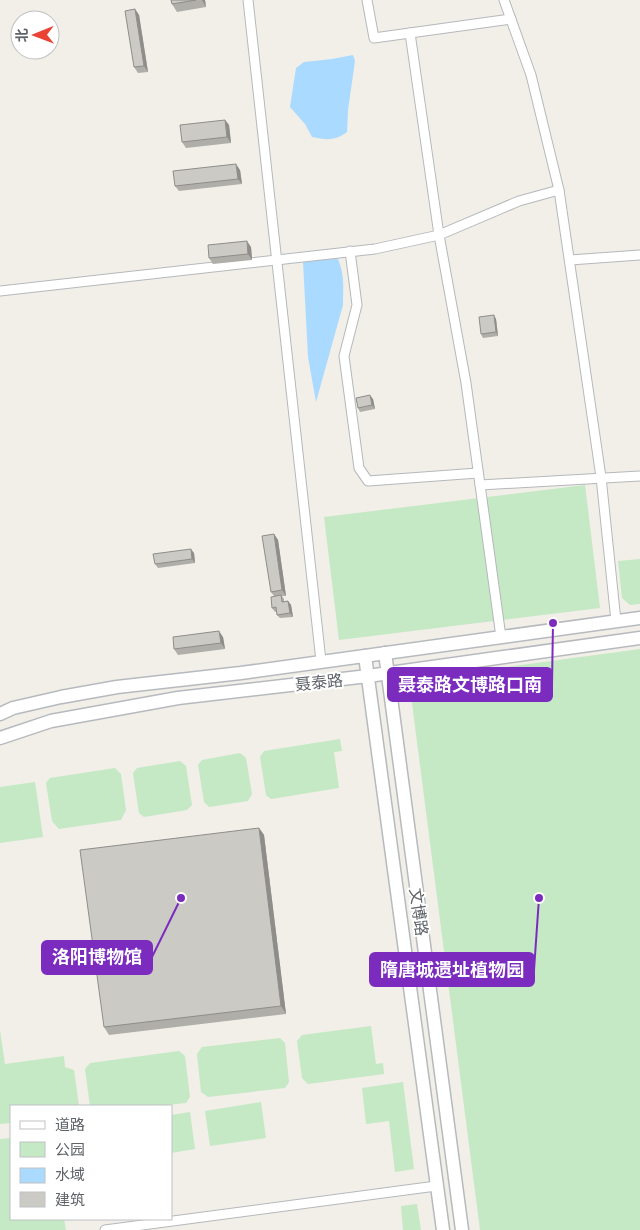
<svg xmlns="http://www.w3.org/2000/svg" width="640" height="1230" font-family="Ubuntu,'Noto Sans SC',sans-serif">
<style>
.green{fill:#c5e8c5}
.water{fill:#aadaff}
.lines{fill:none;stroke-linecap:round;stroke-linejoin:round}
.street-casing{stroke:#b5b8bc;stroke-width:11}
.secondary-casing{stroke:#b6babf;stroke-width:15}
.street{stroke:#fff;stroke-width:9}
.secondary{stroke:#fff;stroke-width:12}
.wall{fill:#afaea9}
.shaded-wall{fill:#8f8d8a}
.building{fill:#cccac5;stroke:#8f8d8a}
.labels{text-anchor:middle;stroke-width:4;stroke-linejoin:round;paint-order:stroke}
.street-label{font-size:16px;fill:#5f6368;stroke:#fff}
.leader{fill:none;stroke:#7b2cbf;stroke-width:2}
.callout-dot{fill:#7b2cbf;stroke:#fff;stroke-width:2}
.callout{fill:#7b2cbf;stroke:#7b2cbf;stroke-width:2}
.callout-label{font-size:18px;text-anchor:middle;font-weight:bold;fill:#fff}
</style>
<rect width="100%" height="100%" fill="#f1efe8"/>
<g class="green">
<polygon points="585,485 600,608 339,640 324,517"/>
<polygon points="640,559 640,604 630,605 622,598 618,561"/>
<polygon points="640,649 640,1230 480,1230 409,680"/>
<polygon points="340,739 342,751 334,752 339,788 271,799 266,795 260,757 264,751"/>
<polygon points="240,753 246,758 252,794 248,801 209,807 204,802 198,765 202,760"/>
<polygon points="180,761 186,766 192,805 187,810 144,817 139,813 133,773 137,768"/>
<polygon points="115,768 121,774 126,810 121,820 59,829 52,821 46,783 50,778"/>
<polygon points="35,782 43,837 0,843 0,787"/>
<polygon points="371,1026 376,1064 383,1063 384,1074 308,1084 302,1078 297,1041 302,1035"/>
<polygon points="0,1030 5,1064 64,1056 65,1067 74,1070 79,1106 11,1106 11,1123 0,1124"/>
<polygon points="280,1038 285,1043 289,1082 285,1088 208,1097 201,1092 197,1054 202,1047"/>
<polygon points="179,1051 185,1056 190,1097 186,1103 157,1106 90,1106 85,1069 90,1063"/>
<polygon points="403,1082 414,1169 395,1172 389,1121 366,1124 362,1088"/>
<polygon points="261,1102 266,1138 210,1146 205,1111"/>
<polygon points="190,1112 195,1149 171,1153 171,1115"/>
<polygon points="11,1138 11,1219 64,1219 66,1230 0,1230 0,1139"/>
<polygon points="417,1204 421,1230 403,1230 401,1206"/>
</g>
<g class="water">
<path d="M353,55L355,61L348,110L347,132C336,141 326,140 312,137L305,124L290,107L296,68L304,62L332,59Z"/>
<path d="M338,259C345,277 343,286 343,305L316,402L308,357L303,262L309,260Z"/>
</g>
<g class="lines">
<defs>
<g id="street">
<polyline points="248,0 321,661"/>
<polyline points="367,0 374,38 511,19"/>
<polyline points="504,0 531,75 559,190 601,477 616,621"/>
<polyline points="410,33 439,235 466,383 501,637"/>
<polyline points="350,251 357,305 344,356 359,468 368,481 478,473"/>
<polyline points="570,260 640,255"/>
<polyline points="0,291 375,249 439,235 519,201 559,190"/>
<polyline points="480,485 640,476"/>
<polyline points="105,1230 436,1186"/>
</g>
<g id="secondary">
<polyline points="385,653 462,1230"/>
<polyline points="365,656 443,1230"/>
<polyline points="0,714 13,708 61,697 117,687 241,673 640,618"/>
<polyline points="0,738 51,721 178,698 368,676 640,638"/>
</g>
</defs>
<use href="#street" class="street-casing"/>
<use href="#secondary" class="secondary-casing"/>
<use href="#street" class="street"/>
<use href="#secondary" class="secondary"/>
</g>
<g class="wall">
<polygon points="171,0 205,0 206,7 177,12 172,4"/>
<polygon points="135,9 139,15 148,72 138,73 134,67"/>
<polygon points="225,120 229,125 231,143 186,148 182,142"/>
<polygon points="240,170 242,184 179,191 175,186"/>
<polygon points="251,247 252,260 213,264 209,258"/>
<polygon points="496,319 498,336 483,338 481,334"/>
<polygon points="373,399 375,409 360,412 358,408"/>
<polygon points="274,534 278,540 286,596 282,596 284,599 284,602 288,601 291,605 293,617 280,618 277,615 277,611 275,612 272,608 274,596 271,592"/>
<polygon points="194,553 195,563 158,568 155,564"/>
<polygon points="223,637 225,649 178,655 174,649"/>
<polygon points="259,828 264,835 286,1014 109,1035 104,1027"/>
</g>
<g class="shaded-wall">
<polygon points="202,0 205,0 206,7"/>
<polygon points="135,9 139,15 148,72 144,66"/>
<polygon points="225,120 229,125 231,143 227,137"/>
<polygon points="236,164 240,170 242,184 238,179"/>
<polygon points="247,241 251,247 252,260 248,254"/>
<polygon points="494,315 496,319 498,336 496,332"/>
<polygon points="370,395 373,399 375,409 372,405"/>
<polygon points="274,534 278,540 286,596 282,590"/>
<polygon points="191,549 194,553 195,563 192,559"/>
<polygon points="288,601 291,605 293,617 290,613"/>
<polygon points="219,631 223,637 225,649 221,643"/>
<polygon points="259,828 264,835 286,1014 281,1006"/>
</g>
<g class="building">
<polygon points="171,0 196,0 172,4"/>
<polygon points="135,9 144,66 134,67 125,11"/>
<polygon points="225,120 227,137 182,142 180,125"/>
<polygon points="236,164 238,179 175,186 173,171"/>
<polygon points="247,241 248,254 209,258 208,245"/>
<polygon points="494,315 496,332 481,334 479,317"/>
<polygon points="370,395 372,405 358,408 356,398"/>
<polygon points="274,534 282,590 271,592 262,536"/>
<polygon points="191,549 192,559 155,564 153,554"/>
<polygon points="281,595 282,602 288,601 290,613 277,615 276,607 272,608 271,597"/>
<polygon points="219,631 221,643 174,649 173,637"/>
<polygon points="259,828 281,1006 104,1027 80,850"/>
</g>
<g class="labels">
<g class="street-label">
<text transform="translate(319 682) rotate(-6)" y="6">聂泰路</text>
<text transform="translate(419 912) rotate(82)" y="6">文博路</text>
</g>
</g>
<path class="leader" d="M553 623L552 685M181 898L152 957M539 898L534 970"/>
<g class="callout-dot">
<circle cx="553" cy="623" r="5"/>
<circle cx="181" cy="898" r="5"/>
<circle cx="539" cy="898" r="5"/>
</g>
<g class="callout">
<rect x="388" y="668" width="164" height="33" rx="5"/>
<rect x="42" y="941" width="110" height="33" rx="5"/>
<rect x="370" y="953" width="164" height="33" rx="5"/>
</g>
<g class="callout-label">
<text x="470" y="691">聂泰路文博路口南</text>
<text x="97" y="963">洛阳博物馆</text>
<text x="452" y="976">隋唐城遗址植物园</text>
</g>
<rect x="10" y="1105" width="162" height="115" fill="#ffffff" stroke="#bfc1c3"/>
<rect x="20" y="1121" width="25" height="8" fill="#ffffff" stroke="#bfc1c3"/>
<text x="55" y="1130" font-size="15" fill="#5f6368">道路</text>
<rect x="20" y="1142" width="25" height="15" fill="#c5e8c5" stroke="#bfc1c3"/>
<text x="55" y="1155" font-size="15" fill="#5f6368">公园</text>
<rect x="20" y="1168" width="25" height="15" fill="#aadaff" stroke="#bfc1c3"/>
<text x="55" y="1180" font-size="15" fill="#5f6368">水域</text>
<rect x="20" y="1192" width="25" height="15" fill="#cccac5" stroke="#bfc1c3"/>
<text x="55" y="1205" font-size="15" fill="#5f6368">建筑</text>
<g transform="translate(35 35) rotate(269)"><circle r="24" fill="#ffffff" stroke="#bfc1c3"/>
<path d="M0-4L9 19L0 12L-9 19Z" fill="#ea4335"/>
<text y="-8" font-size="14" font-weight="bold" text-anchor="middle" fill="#5f6368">北</text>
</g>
</svg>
